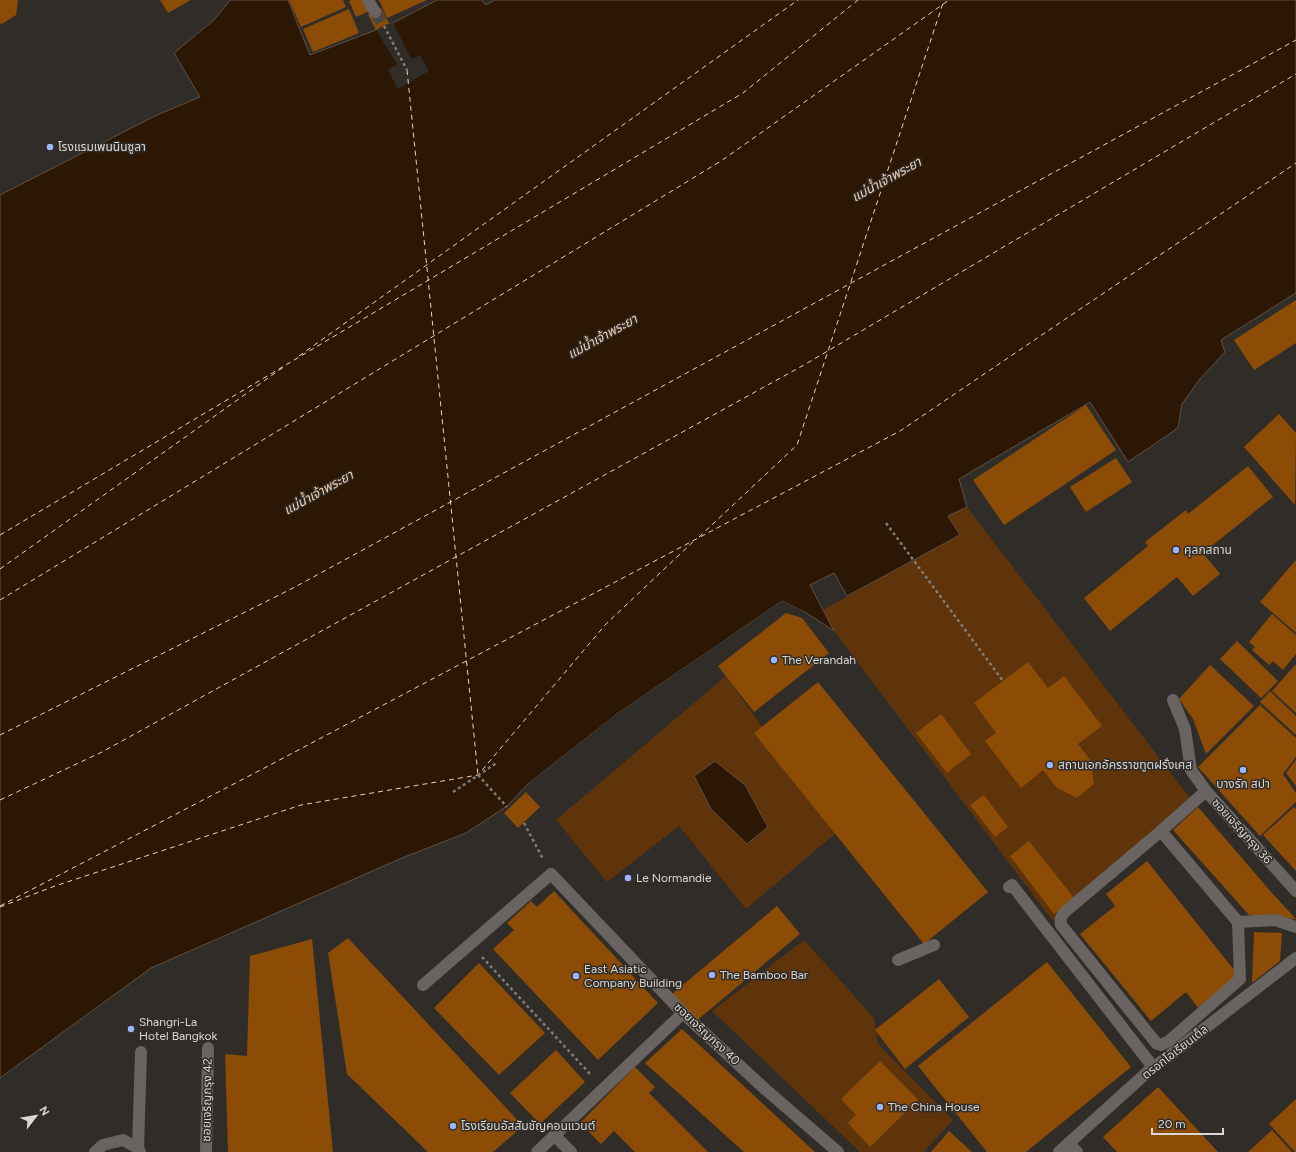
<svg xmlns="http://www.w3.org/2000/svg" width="1296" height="1152" font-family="Figtree,'Noto Sans Thai',sans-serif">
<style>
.green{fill:#5f340a}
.water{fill:#2c1705;stroke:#605143}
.pier{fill:#302c28}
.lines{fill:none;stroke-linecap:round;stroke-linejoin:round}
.ferry{stroke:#f4ceb2;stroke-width:1;stroke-dasharray:5 4;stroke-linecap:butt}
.building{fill:#8c4c06}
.street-tunnel{stroke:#4a4642;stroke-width:12;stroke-dasharray:12 6;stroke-linecap:butt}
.path{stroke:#807c79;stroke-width:2.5;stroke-dasharray:3 3;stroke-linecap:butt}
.lane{stroke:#696461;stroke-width:12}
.street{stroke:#696461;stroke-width:12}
.poi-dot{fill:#9bb5fd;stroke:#302c28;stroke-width:1.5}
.labels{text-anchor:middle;stroke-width:3;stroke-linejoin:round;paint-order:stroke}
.poi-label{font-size:12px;fill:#dad7d5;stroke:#302c28;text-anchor:start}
.street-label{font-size:12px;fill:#dad7d5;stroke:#302c28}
.water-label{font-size:13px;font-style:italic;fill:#f4ceb2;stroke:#302c28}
</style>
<rect width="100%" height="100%" fill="#302c28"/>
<g class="green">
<polygon points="967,507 1190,798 1053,921 834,631 823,610 959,535 948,516"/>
<polygon points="726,676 837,832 746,909 679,826 607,882 556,820"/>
<polygon points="804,940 874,1018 878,1044 953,1120 924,1152 860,1152 712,1011"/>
</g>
<g class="water">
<polygon points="230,0 288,0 310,55 376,30 383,25 393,23 437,0 481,0 486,5 495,0 1296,0 1296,293 1221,340 1225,352 1200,379 1182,404 1178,428 1128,462 1090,402 959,479 967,507 948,516 960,535 847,596 834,573 810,585 834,631 805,612 782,601 617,714 529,783 507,806 466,833 402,858 151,968 0,1078 0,195 157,115 200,97 174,53 215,19"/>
<polygon points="715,761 745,785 768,827 747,844 711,809 694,776"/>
</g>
<g class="pier">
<polygon points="393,23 411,59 420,55 429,71 398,89 388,70 397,64 376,30 383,25"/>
<polygon points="782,601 805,612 809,617 782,603 618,715 530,784 529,783 617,714"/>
</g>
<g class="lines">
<g class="ferry">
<polyline points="407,70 478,775"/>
<polyline points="299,356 798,0"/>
<polyline points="0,535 743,93 858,0"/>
<polyline points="699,537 797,445 944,0"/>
<polyline points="0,569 285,366"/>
<polyline points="0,600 721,161 949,0"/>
<polyline points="0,735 295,587 1296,40"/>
<polyline points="0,800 102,752 804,365 1296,74"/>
<polyline points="0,906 272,764 900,431 1296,163"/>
<polyline points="0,907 55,886 301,805 478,775 606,624 696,539"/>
</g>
</g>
<g class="building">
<polygon points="0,0 18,0 16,15 2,24 0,23"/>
<polygon points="160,0 191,0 168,13"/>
<polygon points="289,0 343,0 346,7 301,27"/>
<polygon points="351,0 365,0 370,11 356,17 349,1"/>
<polygon points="379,0 427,0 387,18"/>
<polygon points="381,8 389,23 376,30 368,15"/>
<polygon points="349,9 359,33 313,52 303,29"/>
<polygon points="1296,300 1296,343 1254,370 1234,340"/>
<polygon points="1086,405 1116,450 1004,525 973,480"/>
<polygon points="1279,414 1296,433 1295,505 1244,447"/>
<polygon points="1116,458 1132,482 1086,512 1070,487"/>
<polygon points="1248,466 1273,497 1203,553 1220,574 1193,596 1177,577 1110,631 1084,598 1148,546 1145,542 1186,510 1188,514"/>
<polygon points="1296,560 1296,633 1260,602"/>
<polygon points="786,613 802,618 829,653 754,712 718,666"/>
<polygon points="1272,614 1296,635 1296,654 1283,670 1273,661 1269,665 1252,650 1255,647 1249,642"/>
<polygon points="1237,641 1278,681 1261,698 1220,659"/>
<polygon points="1028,662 1048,688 1064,676 1102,726 1078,744 1091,761 1094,784 1077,798 1057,788 1043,770 1021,788 985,741 996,733 974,703"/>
<polygon points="1296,664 1296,713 1272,691"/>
<polygon points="1210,665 1254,706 1206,754 1193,719 1179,699"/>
<polygon points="818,682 988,892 924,944 754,733"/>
<polygon points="1270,691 1296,716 1296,735 1260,702"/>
<polygon points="1260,705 1296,738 1296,757 1283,774 1296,793 1296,802 1260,836 1198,767"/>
<polygon points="941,714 971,754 947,773 916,733"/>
<polygon points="1296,760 1296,786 1286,773"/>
<polygon points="526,792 540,807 518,828 504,813"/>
<polygon points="984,795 1008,827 995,837 970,805"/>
<polygon points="1198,807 1272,893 1296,919 1249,915 1173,830"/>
<polygon points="1294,807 1296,809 1296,871 1263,835"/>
<polygon points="1029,841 1074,898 1054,914 1010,856"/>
<polygon points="1147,861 1239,976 1199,1009 1186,992 1151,1021 1080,934 1115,906 1106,894"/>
<polygon points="554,891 658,1003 598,1060 493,949 514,930 507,923 531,901 537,907"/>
<polygon points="777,906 800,934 695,1022 672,994"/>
<polygon points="1254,932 1282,933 1280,961 1252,983"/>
<polygon points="348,938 523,1126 493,1152 428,1152 347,1074 328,953"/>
<polygon points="312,939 333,1152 228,1152 225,1054 247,1056 250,956"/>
<polygon points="1047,962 1131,1067 1026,1152 987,1152 918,1066"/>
<polygon points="479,963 545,1033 499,1075 434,1008"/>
<polygon points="939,979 969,1017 905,1069 875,1030"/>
<polygon points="682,1029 815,1152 744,1152 645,1063"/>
<polygon points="556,1050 585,1082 540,1124 510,1093"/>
<polygon points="880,1061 918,1100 870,1147 848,1123 856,1115 841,1099"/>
<polygon points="635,1067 655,1087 649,1093 708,1152 635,1152 614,1131 601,1144 580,1123"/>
<polygon points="1158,1087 1218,1152 1117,1152 1103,1137"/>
<polygon points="1296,1099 1296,1152 1295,1152 1269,1124"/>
<polygon points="1272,1130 1292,1152 1248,1152"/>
<polygon points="949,1131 972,1152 931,1152"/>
</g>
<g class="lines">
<polyline class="street-tunnel" points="375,12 383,25"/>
<g class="path">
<polyline points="384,26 407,70"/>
<polyline points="886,523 1003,681"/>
<polyline points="478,775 507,807"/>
<polyline points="453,792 498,762"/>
<polyline points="524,823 543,859"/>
<polyline points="482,957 591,1075"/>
</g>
<g class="lane">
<polyline points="1206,791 1161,831 1238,922 1275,920 1296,927"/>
<path d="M1161,831L1066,911C1061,916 1060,918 1061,925L1157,1044L1161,1045L1169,1041L1240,979L1238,922"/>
<polyline points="1009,887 1012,885 1153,1067"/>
<polyline points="898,960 934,945"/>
<polyline points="423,985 551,874"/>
<polyline points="554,1135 571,1152"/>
<polyline points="138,1148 141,1052"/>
<polyline points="95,1152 103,1145 123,1140 138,1148 140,1152"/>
<polyline points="537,1152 683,1013"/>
</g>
<g class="street">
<polyline points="368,0 375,12"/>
<polyline points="1173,700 1185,729 1191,770 1206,791 1296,891"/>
<polyline points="551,874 683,1013 765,1089 838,1152"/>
<polyline points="1069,1143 1077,1152"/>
<polyline points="206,1152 208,1048"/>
<polyline points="1059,1152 1153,1067 1161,1062 1296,958"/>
</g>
</g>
<g class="poi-dot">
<circle cx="50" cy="147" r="4"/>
<circle cx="1176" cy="550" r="4"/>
<circle cx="774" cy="660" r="4"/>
<circle cx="1050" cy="765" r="4"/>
<circle cx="1243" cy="770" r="4"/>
<circle cx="628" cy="878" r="4"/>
<circle cx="712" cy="975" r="4"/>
<circle cx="576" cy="976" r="4"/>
<circle cx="131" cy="1029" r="4"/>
<circle cx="880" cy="1107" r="4"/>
<circle cx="453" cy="1126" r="4"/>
</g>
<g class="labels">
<g class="poi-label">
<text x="58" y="151">โรงแรมเพนนินซูลา</text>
<text x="1184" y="554">ศุลกสถาน</text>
<text x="782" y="664">The Verandah</text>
<text x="1058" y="769">สถานเอกอัครราชทูตฝรั่งเศส</text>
<text x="1243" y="788" text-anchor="middle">บางรัก สปา</text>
<text x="636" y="882">Le Normandie</text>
<text x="584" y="973">East Asiatic<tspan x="584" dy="14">Company Building</tspan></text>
<text x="720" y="979">The Bamboo Bar</text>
<text x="139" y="1026">Shangri-La<tspan x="139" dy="14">Hotel Bangkok</tspan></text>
<text x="888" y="1111">The China House</text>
<text x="461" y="1130">โรงเรียนอัสสัมชัญคอนแวนต์</text>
</g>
<g class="street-label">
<text transform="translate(1242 831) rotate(48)" y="4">ซอยเจริญกรุง 36</text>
<text transform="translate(707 1034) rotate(43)" y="4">ซอยเจริญกรุง 40</text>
<text transform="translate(1175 1052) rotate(-38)" y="4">ตรอกโอเรียนเต็ล</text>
<text transform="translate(207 1100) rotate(-89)" y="4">ซอยเจริญกรุง 42</text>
</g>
<g class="water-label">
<text transform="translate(886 179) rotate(-29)" y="5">แม่น้ำเจ้าพระยา</text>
<text transform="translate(602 336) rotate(-29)" y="5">แม่น้ำเจ้าพระยา</text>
<text transform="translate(318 492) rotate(-29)" y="5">แม่น้ำเจ้าพระยา</text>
</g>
</g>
<g transform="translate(36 1116) rotate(59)" stroke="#302c28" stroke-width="3" paint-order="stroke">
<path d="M0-3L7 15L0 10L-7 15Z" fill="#dad7d5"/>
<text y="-6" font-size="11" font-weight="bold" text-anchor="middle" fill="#dad7d5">N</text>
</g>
<path d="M1152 1128v6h71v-6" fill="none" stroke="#dad7d5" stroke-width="2"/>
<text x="1158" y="1128" font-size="12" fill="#dad7d5" stroke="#302c28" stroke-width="3" paint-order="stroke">20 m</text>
</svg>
